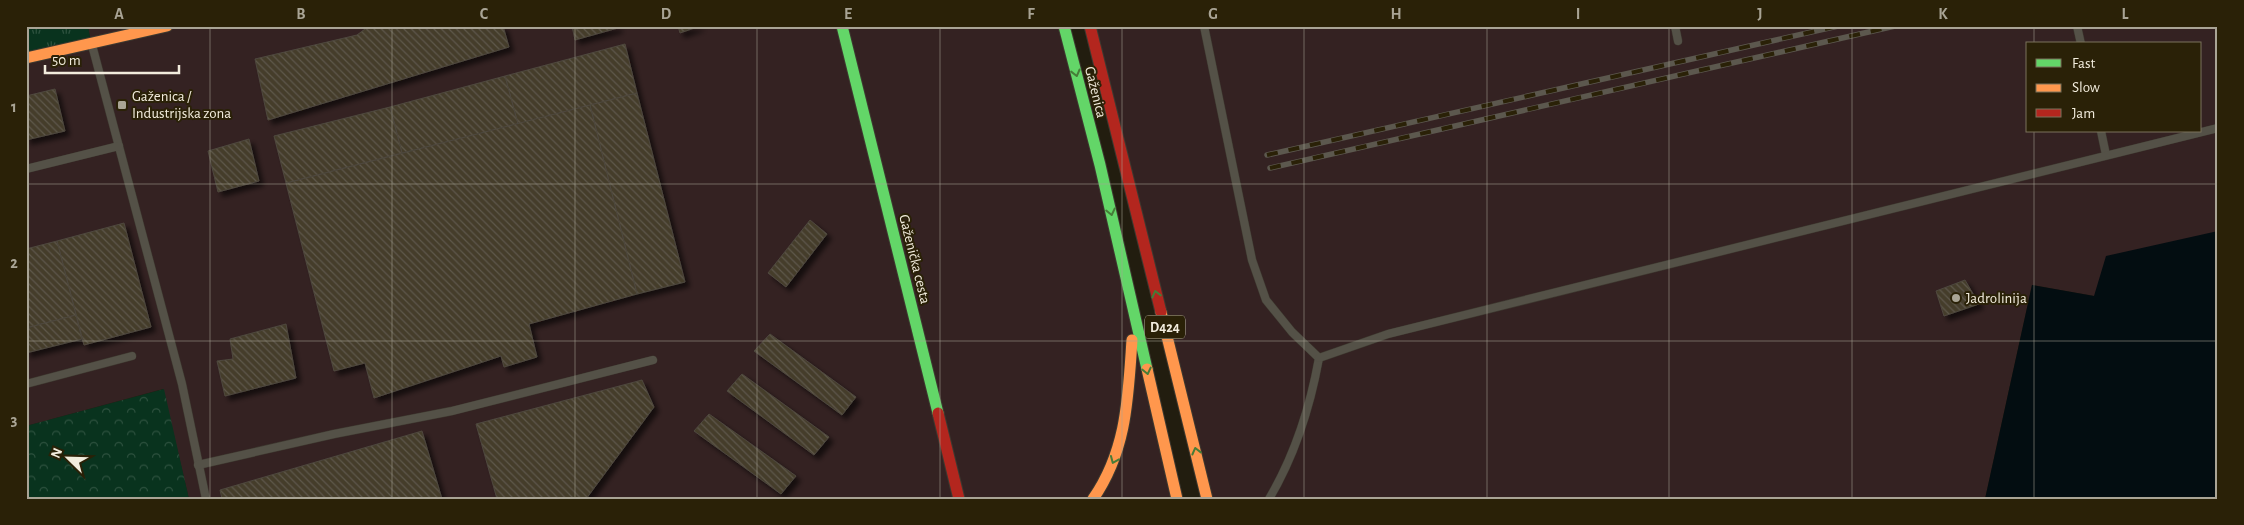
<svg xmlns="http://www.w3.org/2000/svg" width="2244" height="525" font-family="'Alegreya Sans',sans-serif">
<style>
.industrial{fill:#342222;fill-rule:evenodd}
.grass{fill:url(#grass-tufts)}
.forest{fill:url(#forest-crowns)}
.water{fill:#030d11}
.building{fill:url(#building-back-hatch);stroke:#4e483e;filter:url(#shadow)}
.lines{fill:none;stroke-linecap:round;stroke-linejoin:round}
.lane-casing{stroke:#3e3930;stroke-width:9}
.fast-casing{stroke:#3e3930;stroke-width:13}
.slow-casing{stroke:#3e3930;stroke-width:13}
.jam-casing{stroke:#3e3930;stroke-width:13}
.lane{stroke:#545147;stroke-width:8}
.fast{stroke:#63d668;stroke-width:11}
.slow{stroke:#ff974d;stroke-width:11}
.jam{stroke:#b3261e;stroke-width:11}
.rail-casing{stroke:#5c584e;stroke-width:5.5}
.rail{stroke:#2a2107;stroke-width:4;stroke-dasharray:11;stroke-linecap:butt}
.oneway{stroke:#467c38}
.grid{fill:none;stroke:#a9a495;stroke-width:1;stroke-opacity:0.55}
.poi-dot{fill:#a9a495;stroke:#2a2107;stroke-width:2}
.labels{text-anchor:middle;stroke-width:4;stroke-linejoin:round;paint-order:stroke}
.shield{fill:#2a2107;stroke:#b6af9d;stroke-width:1}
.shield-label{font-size:14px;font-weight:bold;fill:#f2ecdd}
.street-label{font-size:15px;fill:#f2ecdd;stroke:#2a2107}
.poi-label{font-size:15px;fill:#f2ecdd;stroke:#2a2107;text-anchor:start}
.neatline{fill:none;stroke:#a9a495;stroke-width:2}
.grid-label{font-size:16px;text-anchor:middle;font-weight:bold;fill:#a9a495}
</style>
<defs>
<pattern id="grass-tufts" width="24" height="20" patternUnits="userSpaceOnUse" patternTransform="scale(1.25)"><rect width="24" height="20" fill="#09331e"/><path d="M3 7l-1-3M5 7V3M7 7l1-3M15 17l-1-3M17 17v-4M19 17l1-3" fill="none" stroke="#2d513e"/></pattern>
<pattern id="forest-crowns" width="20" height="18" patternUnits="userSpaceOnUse" patternTransform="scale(1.25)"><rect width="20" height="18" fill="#09331e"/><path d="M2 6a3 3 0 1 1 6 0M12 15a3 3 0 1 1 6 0" fill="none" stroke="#2d513e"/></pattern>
<pattern id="building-back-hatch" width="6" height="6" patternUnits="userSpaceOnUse" patternTransform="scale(1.25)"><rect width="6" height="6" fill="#443c2c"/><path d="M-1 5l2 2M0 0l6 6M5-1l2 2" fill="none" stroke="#5f584a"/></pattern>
<filter id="shadow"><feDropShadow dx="4.5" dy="4.5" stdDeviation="2.5" flood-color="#0009"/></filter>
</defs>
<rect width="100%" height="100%" fill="#221d0f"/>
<g class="industrial">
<polygon points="88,26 1070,26 1178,499 189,499 163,389 26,426 26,58 91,43"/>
<path d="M1090,26H2218V232L2094,296L2032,285L1985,499H1207ZM2028,44H2200V131H2028Z"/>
</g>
<polygon class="grass" points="26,26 88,26 91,43 26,58"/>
<polygon class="forest" points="164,389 189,499 26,499 26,426"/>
<polygon class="water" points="2218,231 2218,499 1985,499 2032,285 2094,296 2106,256"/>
<g class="building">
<polygon points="369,26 503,26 509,47 268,120 255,59 357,35"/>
<polygon points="572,26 618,26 618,28 575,40"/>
<polygon points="678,26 700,26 680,33"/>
<polygon points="625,44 637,93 518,124 505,76"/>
<polygon points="505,76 518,124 402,153 390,107"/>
<polygon points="55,89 65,131 26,140 26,96"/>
<polygon points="637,93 685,282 637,294 590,105"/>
<polygon points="590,105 637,294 529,324 537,357 504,367 501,356 374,398 365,363 334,371 286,183"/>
<polygon points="390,107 402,153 286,183 274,136"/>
<polygon points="249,139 259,181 218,192 208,151"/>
<polygon points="810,220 827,234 786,287 768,273"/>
<polygon points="124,223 151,327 84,345 57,241"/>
<polygon points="57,241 76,315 26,328 26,249"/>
<polygon points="1965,280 1979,304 1944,316 1936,291"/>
<polygon points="76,315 82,339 26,353 26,328"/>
<polygon points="286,324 296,378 225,396 217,361 233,359 230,339"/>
<polygon points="770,334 856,397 842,415 754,351"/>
<polygon points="742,374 829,437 814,455 727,391"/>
<polygon points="642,380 654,407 586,499 497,499 476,424"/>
<polygon points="709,414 796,476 781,494 694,431"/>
<polygon points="422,431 442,499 222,499 220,490"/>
</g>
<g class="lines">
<defs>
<g id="lane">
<path d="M1204,26L1252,260L1266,300L1292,332L1319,358C1310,408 1295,455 1269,499"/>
<polyline points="1675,26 1678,41"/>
<polyline points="2077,26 2081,44"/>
<polyline points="92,45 182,384 206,499"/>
<polyline points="2101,131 2106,155"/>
<polyline points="26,169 119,146"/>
<polyline points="1319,358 1388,334 2218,128"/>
<polyline points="26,384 132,356"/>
<polyline points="198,465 334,434 452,411 653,360"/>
</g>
<g id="fast">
<polyline points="842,26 938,413"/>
<polyline points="1064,26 1100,165 1147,369"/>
</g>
<g id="slow">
<polyline points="26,58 167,26"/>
<polyline points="1161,312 1207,499"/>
<polyline points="1147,369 1177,499"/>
<path d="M1093,499C1127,450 1128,398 1132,340"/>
</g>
<g id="jam">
<polyline points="1090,26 1161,312"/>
<polyline points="938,413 959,499"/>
</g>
</defs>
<use href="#lane" class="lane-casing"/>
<use href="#fast" class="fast-casing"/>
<use href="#slow" class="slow-casing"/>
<use href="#jam" class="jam-casing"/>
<use href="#lane" class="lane"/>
<use href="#fast" class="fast"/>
<use href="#slow" class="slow"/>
<use href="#jam" class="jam"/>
<defs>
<g id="rail">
<polyline points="1267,155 1838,26"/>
<polyline points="1270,168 1895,26"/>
</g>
</defs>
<use href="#rail" class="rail-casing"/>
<use href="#rail" class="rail"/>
</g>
<defs><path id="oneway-chevron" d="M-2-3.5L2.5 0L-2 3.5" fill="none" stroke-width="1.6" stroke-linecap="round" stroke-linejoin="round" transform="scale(1.25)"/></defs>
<g class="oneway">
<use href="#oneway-chevron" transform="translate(1076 73) rotate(76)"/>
<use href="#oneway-chevron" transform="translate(1111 212) rotate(77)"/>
<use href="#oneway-chevron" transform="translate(1156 294) rotate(-104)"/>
<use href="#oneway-chevron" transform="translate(1147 371) rotate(77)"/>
<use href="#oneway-chevron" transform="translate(1196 451) rotate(-104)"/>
<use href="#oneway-chevron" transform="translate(1114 460) rotate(113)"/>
</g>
<path class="grid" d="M210,26V499M392,26V499M575,26V499M757,26V499M940,26V499M1122,26V499M1304,26V499M1487,26V499M1669,26V499M1852,26V499M2034,26V44M2034,131V499M26,184H2218M26,341H2218"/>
<g class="poi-dot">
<rect x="117" y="100" width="10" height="10" rx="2.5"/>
<circle cx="1956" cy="298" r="5"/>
</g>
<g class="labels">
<rect class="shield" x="1145" y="315.5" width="40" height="23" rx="4"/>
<g class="shield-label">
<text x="1165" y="332">D424</text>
</g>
<g class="street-label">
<text transform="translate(1096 92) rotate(76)" y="5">Gaženica</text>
<text transform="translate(915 259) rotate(76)" y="5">Gaženička cesta</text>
</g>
<g class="poi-label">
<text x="132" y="101">Gaženica /<tspan x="132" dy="17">Industrijska zona</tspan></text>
<text x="1966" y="303">Jadrolinija</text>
</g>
</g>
<rect width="2244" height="525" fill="none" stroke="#2a2107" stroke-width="55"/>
<rect x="2026" y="42" width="175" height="90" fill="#2a2107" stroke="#7a725d"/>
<rect x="2036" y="59" width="25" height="8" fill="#63d668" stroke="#7a725d"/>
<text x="2072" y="68" font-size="15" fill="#f2ecdd">Fast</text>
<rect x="2036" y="84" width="25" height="8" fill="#ff974d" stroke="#7a725d"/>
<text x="2072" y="92" font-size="15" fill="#f2ecdd">Slow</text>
<rect x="2036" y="109" width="25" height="8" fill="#b3261e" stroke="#7a725d"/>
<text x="2072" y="118" font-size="15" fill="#f2ecdd">Jam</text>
<g transform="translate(68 458) rotate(293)" stroke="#2a2107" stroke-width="4" paint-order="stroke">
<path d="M0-4L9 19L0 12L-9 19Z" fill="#f2ecdd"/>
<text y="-8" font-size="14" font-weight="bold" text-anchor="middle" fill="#f2ecdd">N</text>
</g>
<path d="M45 65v8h134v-8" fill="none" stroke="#f2ecdd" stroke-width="2.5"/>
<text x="52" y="65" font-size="15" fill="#f2ecdd" stroke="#2a2107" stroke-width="4" paint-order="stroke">50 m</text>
<rect x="28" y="28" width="2188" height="470" class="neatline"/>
<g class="grid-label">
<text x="119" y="19">A</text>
<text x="301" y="19">B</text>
<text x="484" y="19">C</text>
<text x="666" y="19">D</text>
<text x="848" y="19">E</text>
<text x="1031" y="19">F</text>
<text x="1213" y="19">G</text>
<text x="1396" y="19">H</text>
<text x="1578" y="19">I</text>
<text x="1760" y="19">J</text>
<text x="1943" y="19">K</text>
<text x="2125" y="19">L</text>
<text x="14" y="112">1</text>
<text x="14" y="268">2</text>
<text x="14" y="425">3</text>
</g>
</svg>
